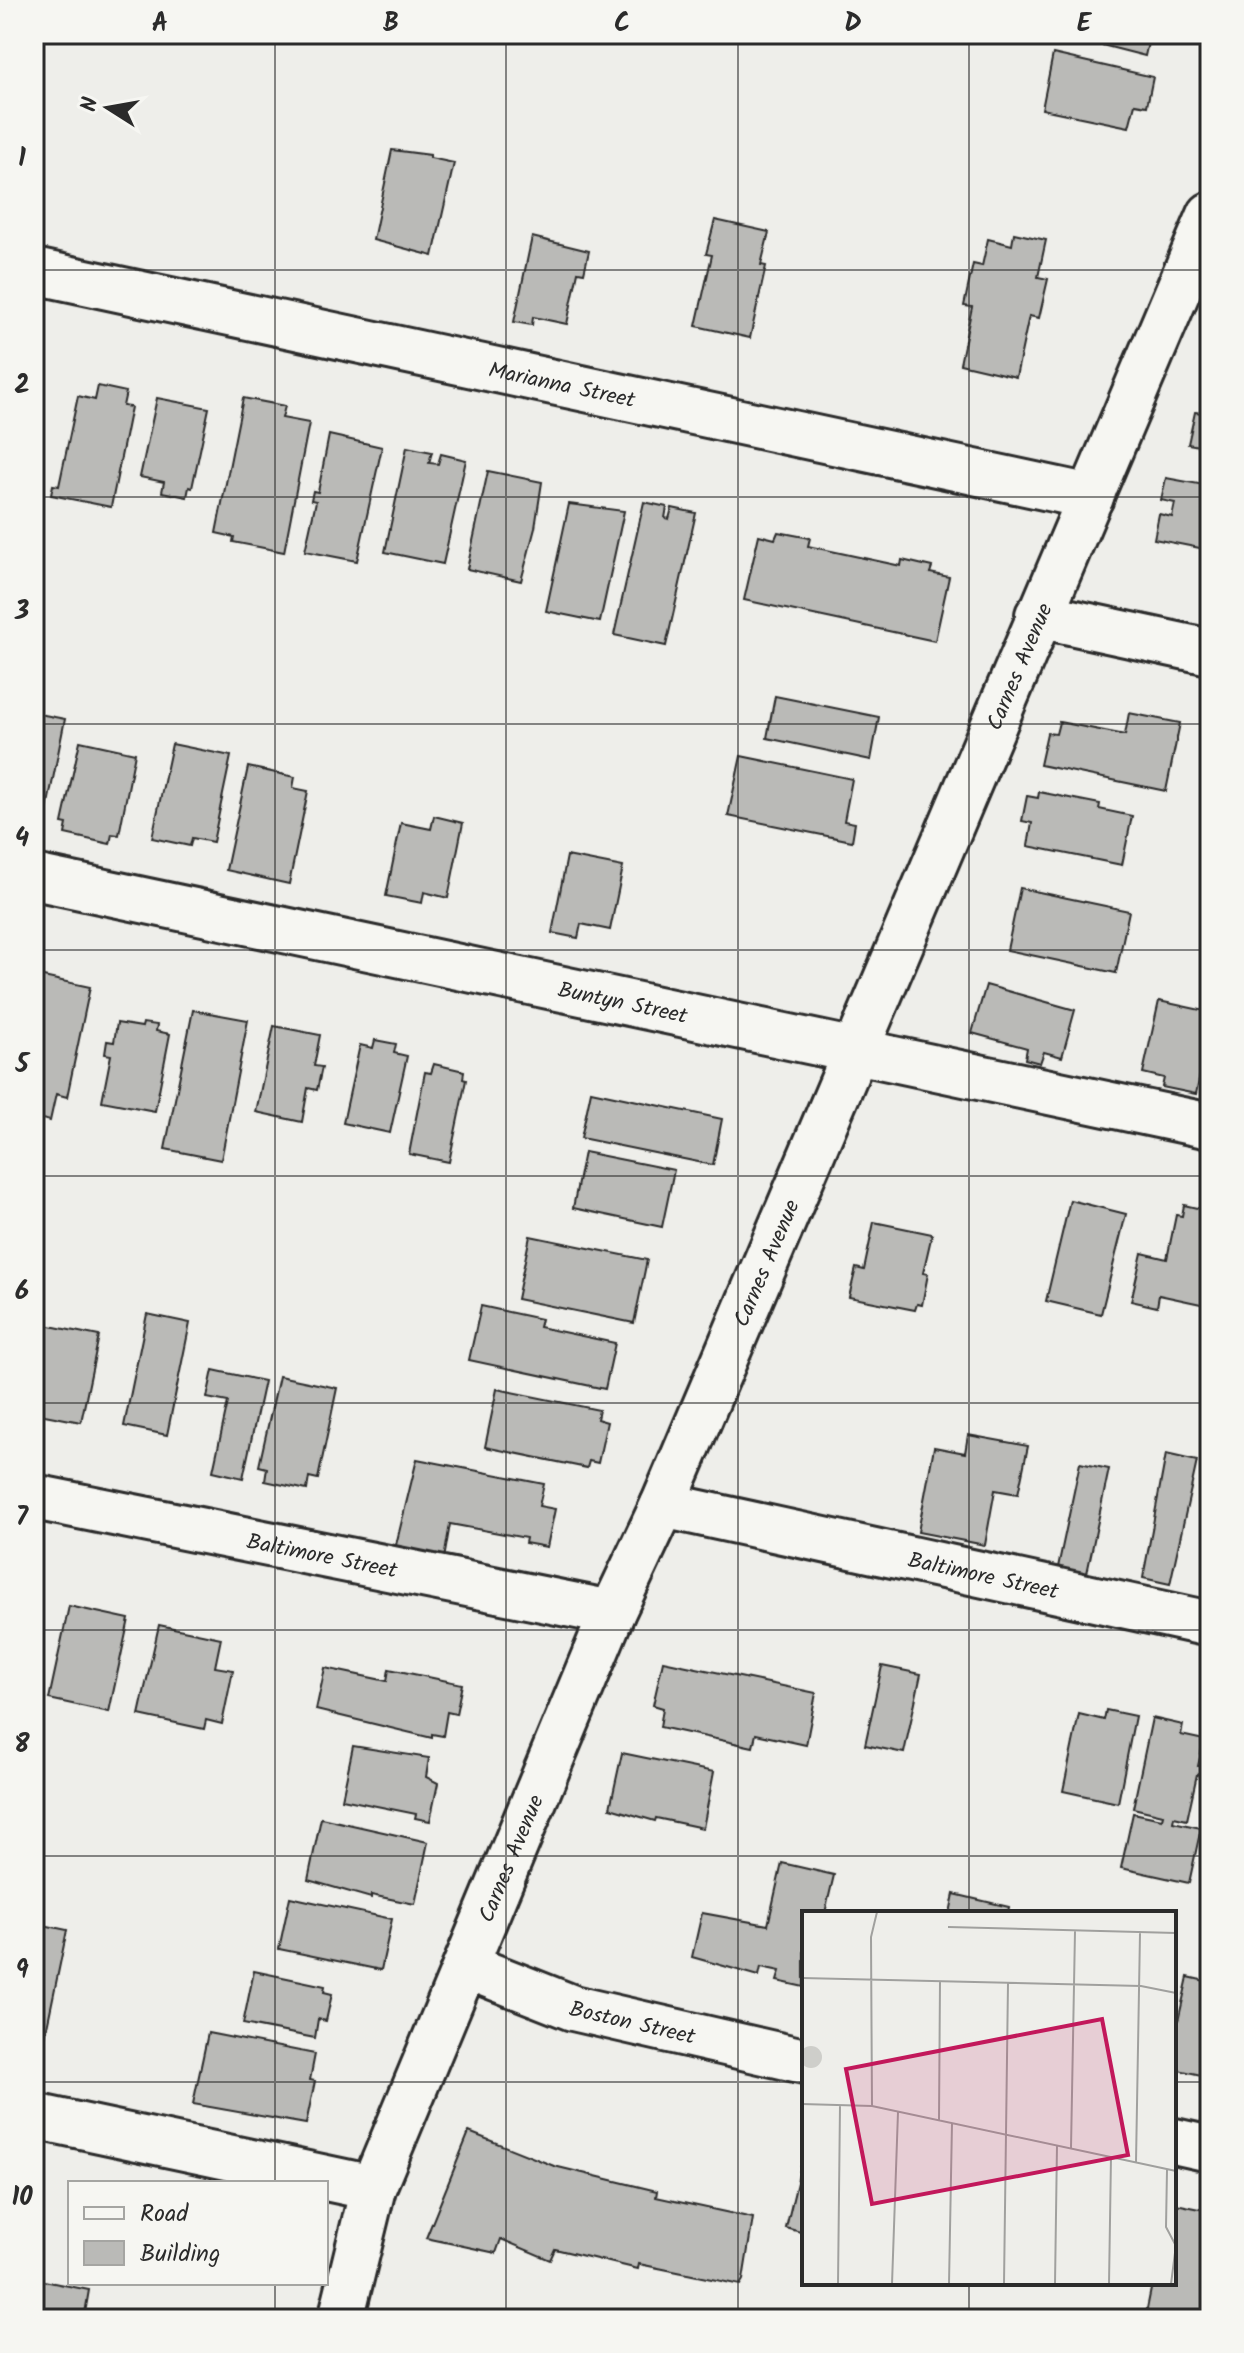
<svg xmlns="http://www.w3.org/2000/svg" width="1244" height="2353" font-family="Kalam,sans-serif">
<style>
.building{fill:#babab7;stroke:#2b2b2b;stroke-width:2}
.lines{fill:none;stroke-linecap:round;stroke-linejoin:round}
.street-casing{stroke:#2b2b2b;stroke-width:50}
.street{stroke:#f6f6f2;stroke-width:44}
.grid{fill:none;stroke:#2b2b2b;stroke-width:2;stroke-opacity:0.55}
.labels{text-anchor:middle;stroke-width:6;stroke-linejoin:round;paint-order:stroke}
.street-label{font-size:22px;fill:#2b2b2b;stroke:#f6f6f2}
.inset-road{fill:none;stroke:#a0a09e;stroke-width:2}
.view{fill:#c2185b;fill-opacity:0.15;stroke:#c2185b;stroke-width:4}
.inset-edge{fill:none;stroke:#2b2b2b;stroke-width:4}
.neatline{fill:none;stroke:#2b2b2b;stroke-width:3}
.grid-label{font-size:26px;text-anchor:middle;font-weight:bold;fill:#2b2b2b}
</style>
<rect width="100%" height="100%" fill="#eeeeea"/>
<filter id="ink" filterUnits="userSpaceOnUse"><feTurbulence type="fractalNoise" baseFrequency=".0125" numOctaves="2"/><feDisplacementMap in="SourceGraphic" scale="16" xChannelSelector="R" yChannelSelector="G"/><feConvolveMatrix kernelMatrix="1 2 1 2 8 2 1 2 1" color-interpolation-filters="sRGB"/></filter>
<g filter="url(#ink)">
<g class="building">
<polygon points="1059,34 1150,34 1145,56"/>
<polygon points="1053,54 1153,77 1147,106 1135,104 1129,127 1042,109"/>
<polygon points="392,150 430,155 430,158 454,163 433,256 373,240"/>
<polygon points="715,220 769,232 761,265 766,266 750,338 696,326 712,255 706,254"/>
<polygon points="1014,233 1046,240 1038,277 1048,279 1039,318 1029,316 1016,377 960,364 972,307 964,306 973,264 982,266 988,239 1012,245"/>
<polygon points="532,237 589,251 584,273 578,272 567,324 533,317 532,325 514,322"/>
<polygon points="98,386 126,392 123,406 131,407 111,507 51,495 53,485 59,486 78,396 95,400"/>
<polygon points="157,398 209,408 192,488 189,487 187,497 162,492 164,482 140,477"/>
<polygon points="243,398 285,406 282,418 309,423 284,552 233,542 234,537 216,533"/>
<polygon points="1195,412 1210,414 1210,448 1188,444"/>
<polygon points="329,435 382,447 357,561 305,551 316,501 311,500 313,491 318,492"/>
<polygon points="407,447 432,452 429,463 438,464 441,454 466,460 443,564 385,552"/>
<polygon points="488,471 542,482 535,528 521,581 467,569"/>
<polygon points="1166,478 1210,486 1210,550 1154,539 1159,514 1172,517 1175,503 1161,500"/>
<polygon points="644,502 667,507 665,518 669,519 672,508 696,513 666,646 614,635"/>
<polygon points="569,504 624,511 600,622 546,611"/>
<polygon points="778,532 810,538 808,546 901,566 902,560 932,567 930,573 949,577 935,641 744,600 759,535 775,539"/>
<polygon points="775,696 879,717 871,760 767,738"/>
<polygon points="34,713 65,719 47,809 34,806"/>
<polygon points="1129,713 1180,723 1166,791 1040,765 1047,733 1056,734 1059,722 1125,735"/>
<polygon points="80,741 135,753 119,835 112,834 110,844 65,834 67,824 62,823"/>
<polygon points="172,744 231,756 213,842 192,838 190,846 152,838"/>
<polygon points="741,756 852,779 844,821 855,823 852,841 728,816"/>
<polygon points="248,767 295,777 293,788 308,791 289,884 226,870"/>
<polygon points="1039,792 1100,804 1099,809 1132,816 1122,865 1028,846 1032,823 1022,821 1027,796 1038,798"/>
<polygon points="434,816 463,823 448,898 424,892 422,903 386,896 401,823 431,829"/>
<polygon points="567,856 623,867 610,930 581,924 578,938 552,933"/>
<polygon points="1020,888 1129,911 1116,973 1007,950"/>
<polygon points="34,975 90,987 67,1097 56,1094 50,1121 34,1117"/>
<polygon points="986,985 1075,1010 1062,1057 1044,1052 1040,1063 1025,1059 1027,1048 972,1033"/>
<polygon points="1159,1001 1210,1012 1210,1029 1196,1094 1162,1087 1164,1078 1143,1073"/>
<polygon points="193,1010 248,1020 221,1160 165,1149"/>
<polygon points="117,1023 142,1027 143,1023 157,1025 156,1031 170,1034 155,1111 102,1101 111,1055 105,1054 107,1041 114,1042"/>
<polygon points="274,1026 320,1035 314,1066 322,1067 317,1090 308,1088 302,1122 256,1112"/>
<polygon points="375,1040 396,1044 394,1053 407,1056 390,1133 343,1123 360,1045 373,1048"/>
<polygon points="434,1064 464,1071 463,1079 466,1080 449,1162 409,1154 425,1072 431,1073"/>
<polygon points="591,1091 722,1119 713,1165 581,1138"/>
<polygon points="584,1152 674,1170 662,1227 573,1208"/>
<polygon points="1070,1200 1126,1214 1101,1314 1046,1301"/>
<polygon points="1184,1205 1210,1211 1210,1306 1159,1295 1157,1307 1131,1301 1142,1253 1167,1259 1176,1215 1182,1216"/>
<polygon points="874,1222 932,1234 923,1273 928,1274 922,1305 917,1304 915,1310 849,1297 856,1268 864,1270"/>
<polygon points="530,1236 647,1260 634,1323 517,1299"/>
<polygon points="481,1306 541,1319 539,1327 615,1343 605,1389 469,1360"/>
<polygon points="147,1314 190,1323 167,1435 124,1426"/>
<polygon points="40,1324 99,1336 81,1422 34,1413 34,1353"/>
<polygon points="213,1370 264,1381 243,1478 213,1471 228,1402 207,1398"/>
<polygon points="279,1376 337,1388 318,1479 309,1477 307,1490 265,1481 267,1468 259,1466"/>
<polygon points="497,1389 599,1410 597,1419 607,1422 598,1463 589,1461 587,1468 485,1447"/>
<polygon points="968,1435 1028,1446 1018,1494 995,1490 985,1545 918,1532 934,1447 965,1453"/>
<polygon points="1166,1454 1197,1461 1170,1584 1143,1578"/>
<polygon points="417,1459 544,1484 539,1506 555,1509 547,1547 525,1543 526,1538 450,1524 444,1559 395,1549"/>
<polygon points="1080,1463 1109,1469 1086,1578 1057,1572"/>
<polygon points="69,1606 129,1619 109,1712 49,1699"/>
<polygon points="159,1625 221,1638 215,1667 233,1670 222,1724 206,1720 204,1729 139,1715"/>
<polygon points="663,1661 816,1693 806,1745 756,1734 753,1747 660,1727 663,1708 653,1705"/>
<polygon points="882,1666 921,1674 904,1753 865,1745"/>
<polygon points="325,1668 387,1681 389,1669 462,1684 456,1714 447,1712 443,1736 432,1734 432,1738 316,1710"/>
<polygon points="1106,1710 1135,1716 1118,1803 1063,1791 1079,1714 1104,1720"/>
<polygon points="1152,1718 1183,1725 1181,1735 1204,1740 1198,1766 1203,1766 1201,1775 1197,1774 1187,1820 1174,1817 1173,1822 1201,1828 1189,1883 1121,1868 1133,1813 1162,1819 1163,1815 1133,1808"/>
<polygon points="353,1746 429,1758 426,1777 438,1783 430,1821 415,1818 416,1814 342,1799"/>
<polygon points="622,1753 714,1772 703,1828 656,1818 655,1821 610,1808"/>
<polygon points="321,1818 428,1842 415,1904 371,1895 371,1898 308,1880"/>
<polygon points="782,1863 834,1875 825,1913 804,1913 804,1987 777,1981 780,1971 761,1967 759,1976 692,1957 702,1913 768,1925"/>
<polygon points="954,1894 1009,1907 1008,1913 950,1913"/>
<polygon points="290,1897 392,1919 381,1970 279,1949"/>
<polygon points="34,1917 44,1919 43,1925 67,1930 42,2051 34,2049"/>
<polygon points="254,1971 325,1986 324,1992 332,1994 326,2021 318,2019 315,2038 243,2024"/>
<polygon points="1188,1977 1210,1982 1210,2077 1174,2069 1174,2039"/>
<polygon points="208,2033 315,2054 310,2080 315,2081 306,2124 193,2104"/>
<polygon points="469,2132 554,2166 657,2191 656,2197 753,2218 743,2280 740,2285 639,2264 638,2269 555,2249 550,2260 501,2239 496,2253 426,2238"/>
<polygon points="804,2153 804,2233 786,2228"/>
<polygon points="1176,2204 1210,2211 1210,2319 1145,2319 1152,2284 1174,2283"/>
<polygon points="34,2279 89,2290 84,2319 34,2319"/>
</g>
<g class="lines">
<defs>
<g id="street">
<path id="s1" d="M34,271L1091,497"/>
<polyline points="1038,615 1210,652"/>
<path id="s2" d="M34,877L1210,1126"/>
<path id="s3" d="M34,1497L612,1613"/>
<path id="s4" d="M663,1505L1210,1624"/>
<path id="s5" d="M466,1966L573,2008L804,2061"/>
<polyline points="34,2116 373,2188"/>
<polyline points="1174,2141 1210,2149"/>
<path id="s6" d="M341,2319L373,2188L612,1613L663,1505L1210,215"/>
</g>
</defs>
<use href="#street" class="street-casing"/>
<use href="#street" class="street"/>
</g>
</g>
<path class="grid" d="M275,34V2183M506,34V2319M738,34V2319M969,34V1913M34,270H1210M34,497H1210M34,724H1210M34,950H1210M34,1176H1210M34,1403H1210M34,1630H1210M34,1856H1210M34,2082H804M1174,2082H1210M275,2283V2319M969,2283V2319"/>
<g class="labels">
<g class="street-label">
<text dy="8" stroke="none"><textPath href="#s1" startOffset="540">Marianna Street</textPath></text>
<text dy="8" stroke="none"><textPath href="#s6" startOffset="1788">Carnes Avenue</textPath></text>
<text dy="8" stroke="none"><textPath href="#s2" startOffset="602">Buntyn Street</textPath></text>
<text dy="8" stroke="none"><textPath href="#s6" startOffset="1140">Carnes Avenue</textPath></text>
<text dy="8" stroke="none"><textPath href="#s3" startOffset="294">Baltimore Street</textPath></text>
<text dy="8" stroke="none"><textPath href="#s4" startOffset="328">Baltimore Street</textPath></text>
<text dy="8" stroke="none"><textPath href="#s6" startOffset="492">Carnes Avenue</textPath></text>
<text dy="8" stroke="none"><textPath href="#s5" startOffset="176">Boston Street</textPath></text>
</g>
</g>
<g transform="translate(802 1911)">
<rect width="374" height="374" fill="#eeeeea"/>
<path d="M-2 146a11 11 0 1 1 22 0a11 11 0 1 1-22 0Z" fill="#cececa"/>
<path class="inset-road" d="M146,16L374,22M0,67L339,75L374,82M0,193L70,195L374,260M70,195L69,26L75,1M137,209L138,70M269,237L273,20M334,251L338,22M365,259L364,316L374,335M36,373L38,194M90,373L96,201M147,373L150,212M202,373L206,72M253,373L255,234M307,373L309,246M369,373L374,334"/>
<path class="view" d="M300,108L326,244L70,293L44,158Z"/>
<rect width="374" height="374" class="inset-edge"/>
</g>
<rect width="1244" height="2353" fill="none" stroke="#f6f6f2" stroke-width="88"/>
<rect x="68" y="2181" width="260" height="104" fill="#f6f6f2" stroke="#a5a5a2" stroke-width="2"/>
<rect x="84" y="2207" width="40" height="12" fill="#f6f6f2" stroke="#a5a5a2" stroke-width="2"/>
<text x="140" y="2221" font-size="24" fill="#2b2b2b">Road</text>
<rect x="84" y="2241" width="40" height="24" fill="#babab7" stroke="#a5a5a2" stroke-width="2"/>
<text x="140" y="2261" font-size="24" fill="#2b2b2b">Building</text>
<g transform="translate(108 108) rotate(281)" stroke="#f6f6f2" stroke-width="6" paint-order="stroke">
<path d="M0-6L14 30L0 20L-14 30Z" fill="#2b2b2b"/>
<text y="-12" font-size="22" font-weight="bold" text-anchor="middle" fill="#2b2b2b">N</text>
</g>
<rect x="44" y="44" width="1156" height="2265" class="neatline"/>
<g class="grid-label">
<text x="160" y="31">A</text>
<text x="391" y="31">B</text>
<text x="622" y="31">C</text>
<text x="853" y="31">D</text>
<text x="1084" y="31">E</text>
<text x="22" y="166">1</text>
<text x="22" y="393">2</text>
<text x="22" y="619">3</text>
<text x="22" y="846">4</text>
<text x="22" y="1072">5</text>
<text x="22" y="1299">6</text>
<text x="22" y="1525">7</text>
<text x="22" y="1752">8</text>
<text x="22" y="1978">9</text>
<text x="22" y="2205">10</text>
</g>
</svg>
